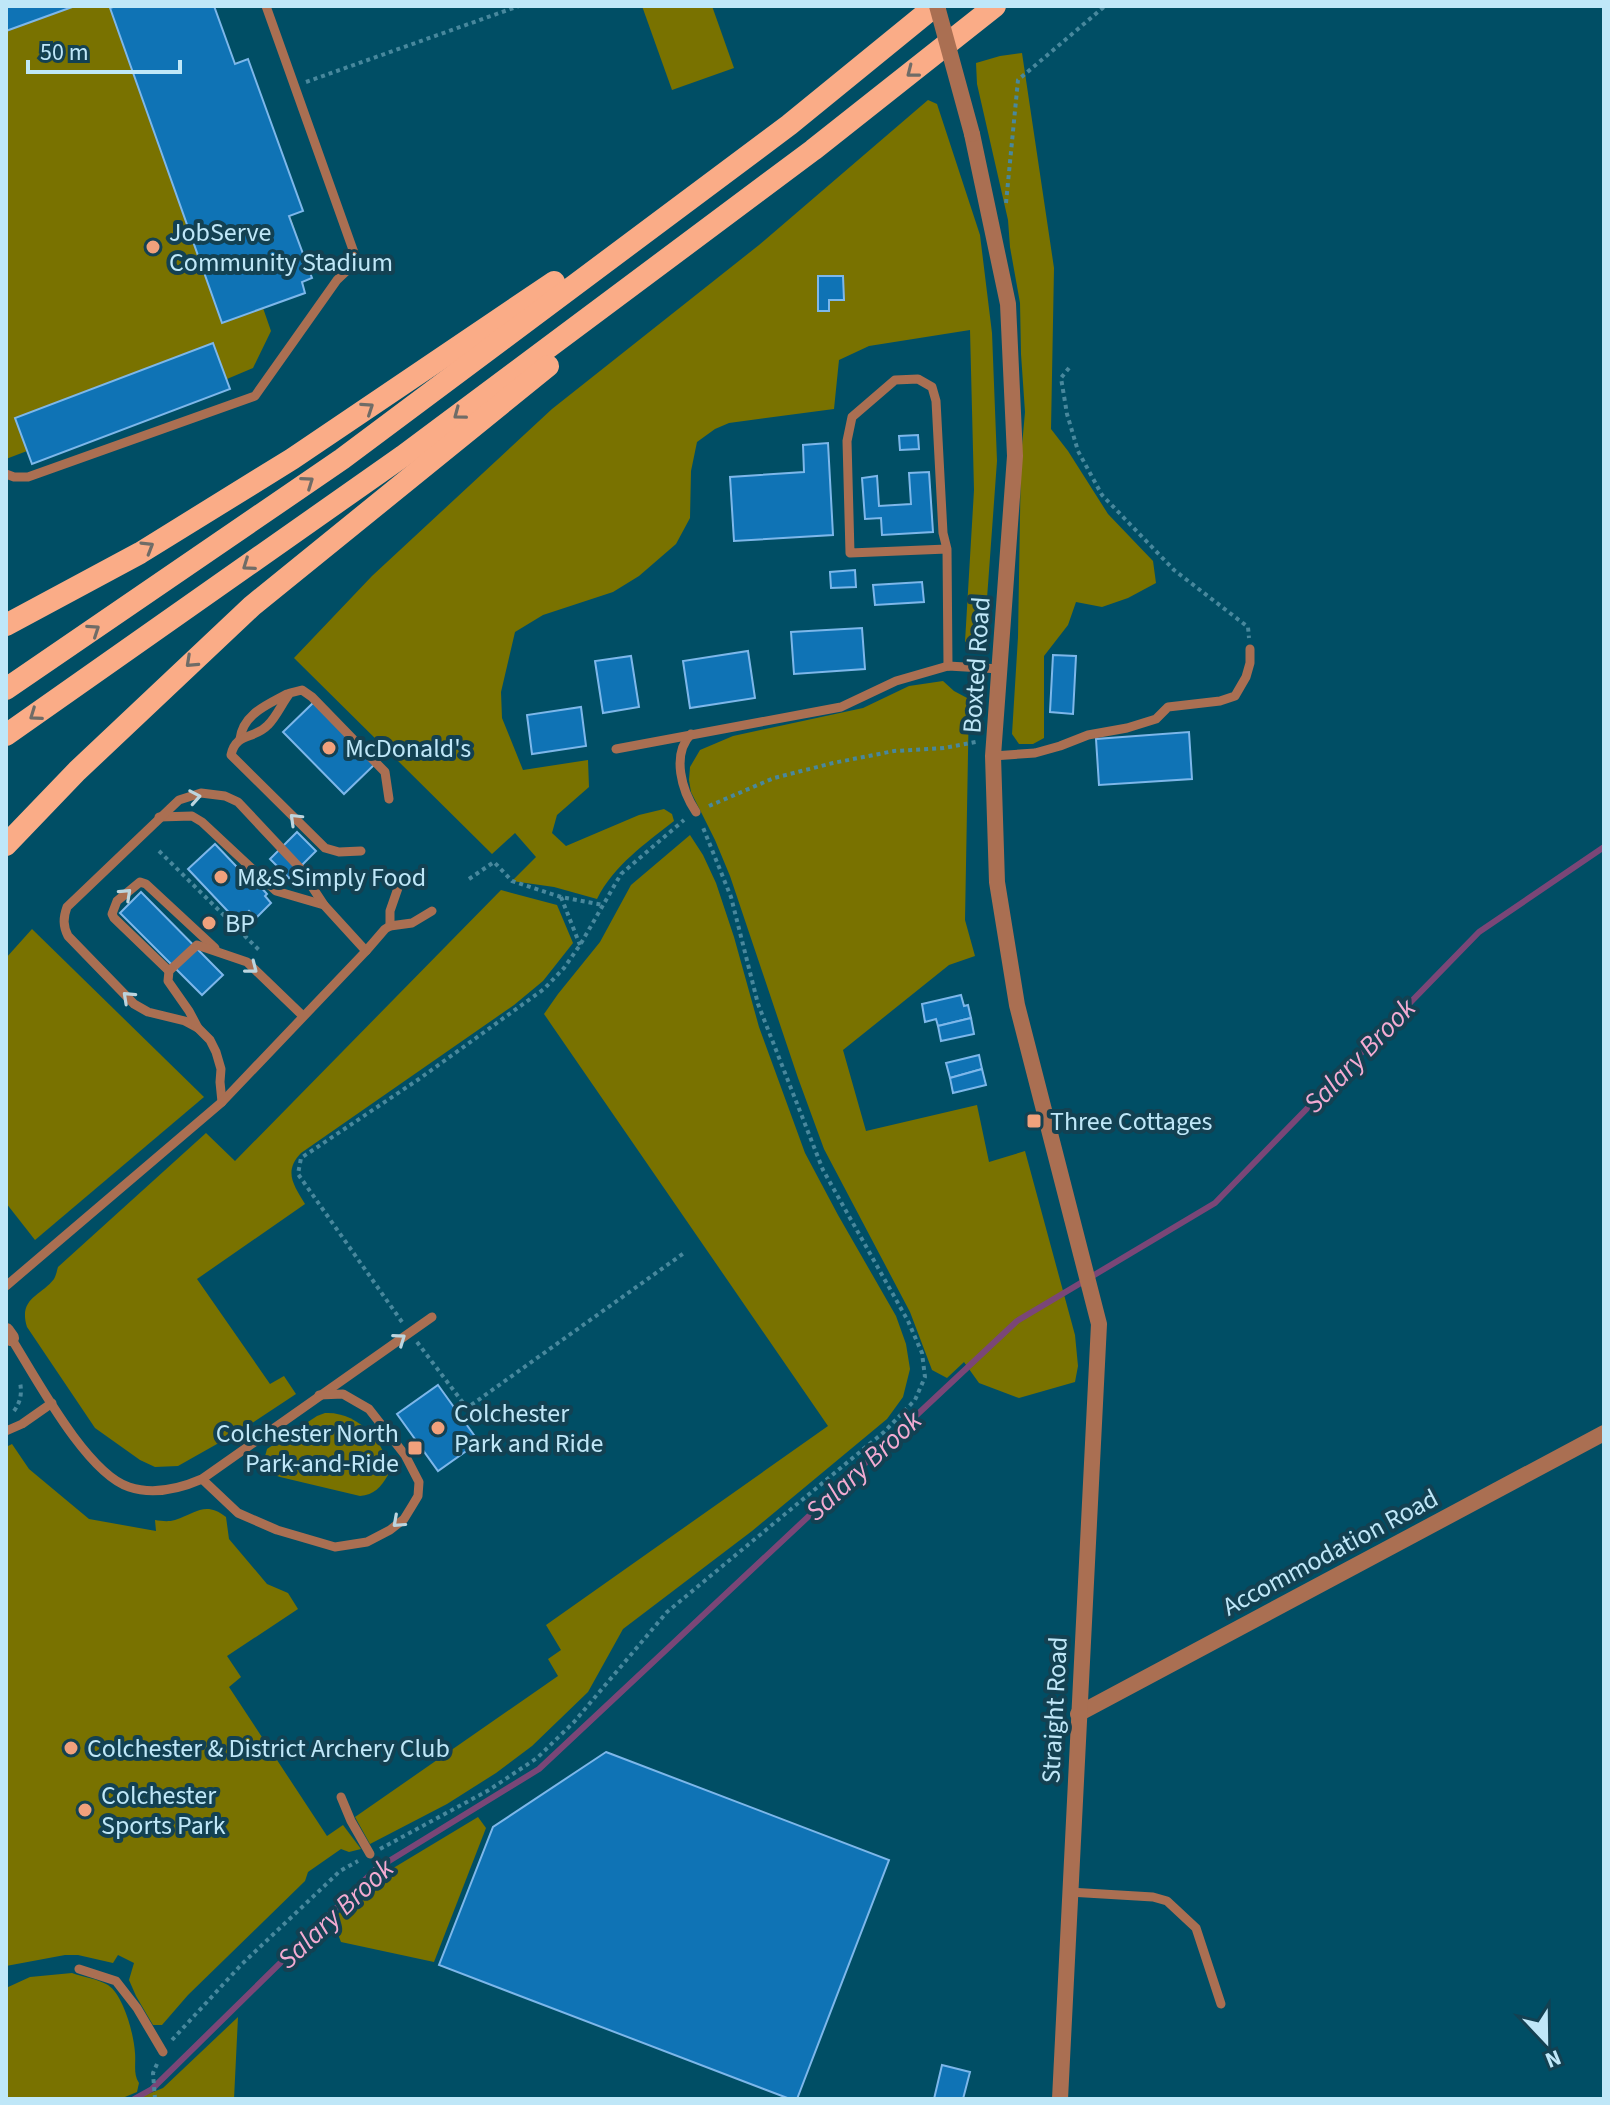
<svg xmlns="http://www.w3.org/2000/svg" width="1610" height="2105" font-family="'Source Sans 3',sans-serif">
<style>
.green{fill:#797200}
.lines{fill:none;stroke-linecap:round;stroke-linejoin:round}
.stream{stroke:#7a4677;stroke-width:6}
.building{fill:#0f73b5;stroke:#7db7ea;stroke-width:2}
.path{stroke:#48889d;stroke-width:4;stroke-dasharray:4 4;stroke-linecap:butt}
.service{stroke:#aa6f52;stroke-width:9}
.minor{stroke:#aa6f52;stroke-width:16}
.tertiary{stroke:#aa6f52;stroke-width:16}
.trunk{stroke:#faac87;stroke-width:22}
.tertiary-bridge{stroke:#aa6f52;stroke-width:16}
.oneway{stroke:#6f6c67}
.oneway2{stroke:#bcd5df}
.poi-dot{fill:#f1a17c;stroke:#134152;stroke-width:3}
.labels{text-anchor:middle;stroke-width:8;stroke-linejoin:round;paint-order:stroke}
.poi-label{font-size:26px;fill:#bfe7f8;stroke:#134152;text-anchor:start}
.street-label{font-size:26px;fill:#bfe7f8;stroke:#134152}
.water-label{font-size:28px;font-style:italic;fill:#f3abd2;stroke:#134152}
</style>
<rect width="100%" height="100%" fill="#004e65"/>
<g class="green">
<polygon points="6,6 214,6 235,63 248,59 303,211 290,216 312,278 302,282 305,293 263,308 271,331 253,368 227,379 230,389 32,464 27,451 6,459"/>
<polygon points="642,6 712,6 734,68 672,90"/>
<polygon points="1022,53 1054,268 1051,429 1068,451 1108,514 1153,561 1156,583 1128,598 1102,607 1076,602 1068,625 1044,656 1044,738 1033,744 1019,744 1012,734 1018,637 1021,457 1025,412 1021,354 1020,303 1010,247 1008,220 977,84 976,63 1000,56"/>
<path d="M928,100L937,104L980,235L992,333L997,461L985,626L979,639L965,642L974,490L970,330L869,346L839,360L834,409L729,423L715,429L697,442L691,471L690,518L676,544L639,576L613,592L543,615L515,632L501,692L502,718L523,770L588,760L589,787L557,815L552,833L566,846L639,815L664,809L672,814L674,821C645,844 614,865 597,899L554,887L512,881L536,857L515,833L492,854L294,658L372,576L552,409L759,245Z"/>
<polygon points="943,681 954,691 969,699 965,920 975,956 949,965 843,1050 866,1131 977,1105 989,1162 1025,1151 1075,1335 1078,1366 1075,1382 1019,1398 979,1383 964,1362 947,1378 932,1370 910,1312 824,1149 798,1078 730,876 715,840 691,792 689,780 690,767 700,750 733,736 863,708 909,686"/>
<polygon points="690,835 703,855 716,883 734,937 759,1027 805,1153 838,1215 896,1316 906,1344 910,1369 903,1397 887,1419 752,1531 623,1629 588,1692 532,1746 496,1773 447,1804 370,1844 355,1817 558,1676 548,1659 561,1650 546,1625 828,1426 544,1014 558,994 600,942 631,885"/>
<path d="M501,890L557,905L573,943L543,981L514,1005L301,1153C283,1172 294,1185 305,1204L197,1279L270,1384L284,1376L296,1394L240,1431L178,1466L155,1467L140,1460L95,1428L27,1327C18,1298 41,1296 54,1279C56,1276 57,1270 58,1267L206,1133L235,1161Z"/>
<polygon points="32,929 204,1097 35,1240 6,1203 6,958"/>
<path d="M325,1413C357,1411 389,1443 388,1475C381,1487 374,1495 360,1496L280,1477L269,1473L264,1460L267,1449L317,1416Z"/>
<path d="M12,1444L29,1469L89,1519L156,1531L155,1520C162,1521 168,1522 175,1520C197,1513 205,1501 226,1517L229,1539L267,1584L288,1593L298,1609L227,1656L241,1677L229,1687L327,1836L343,1825L361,1849L349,1852L341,1849L308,1872L305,1881L188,1995L162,2025H153L136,1996L129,1980L134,1963L118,1955L113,1963L78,1955H65L6,1966V1447Z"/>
<polygon points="478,1817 486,1828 434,1962 341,1942 332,1919 390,1870"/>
<path d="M72,1973C83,1977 98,1979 108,1985C124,1996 134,2035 135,2053C136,2064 133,2074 139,2083L137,2092L120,2099H6V1988L30,1977Z"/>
<polygon points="238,2017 234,2099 136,2099 163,2088"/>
</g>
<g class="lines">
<polyline class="stream" points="134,2099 152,2089 376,1869 539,1769 1017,1321 1215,1203 1479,932 1604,847"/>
</g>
<g class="building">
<polygon points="6,6 75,6 6,31"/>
<polygon points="116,6 214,6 235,64 248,59 303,211 289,216 312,278 302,282 305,293 222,323 110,8"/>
<polygon points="818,276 843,276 844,300 829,300 829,311 818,311"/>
<polygon points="213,343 230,389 32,464 15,418"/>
<polygon points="918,435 919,449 900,450 899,436"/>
<polygon points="828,443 833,535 734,541 730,477 804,472 803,445"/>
<polygon points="929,472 933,532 882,535 881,518 865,519 862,478 877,476 879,506 911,504 909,473"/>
<polygon points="855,570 856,587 831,588 830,572"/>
<polygon points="922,582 924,602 875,605 873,585"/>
<polygon points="862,628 865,669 794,674 791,632"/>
<polygon points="748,651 755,698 690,708 683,661"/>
<polygon points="1053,655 1076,656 1073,714 1050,712"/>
<polygon points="631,656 639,707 603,713 595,661"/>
<polygon points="314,702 375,764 344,794 283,732"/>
<polygon points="581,707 586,746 532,754 527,715"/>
<polygon points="1189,732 1192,779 1099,785 1096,739"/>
<polygon points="297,832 316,851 289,878 270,859"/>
<polygon points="215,844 257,888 259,885 267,894 265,896 271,903 256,918 249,911 238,922 188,869"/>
<polygon points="141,892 223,975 202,995 120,913"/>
<polygon points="961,995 964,1006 968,1005 971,1018 938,1026 936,1019 925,1022 922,1004"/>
<polygon points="971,1018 974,1034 941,1041 938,1026"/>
<polygon points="979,1055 982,1069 950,1078 946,1063"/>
<polygon points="982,1069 986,1085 953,1093 950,1078"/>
<polygon points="438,1385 479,1442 438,1471 397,1414"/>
<polygon points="606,1752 889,1860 797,2099 790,2099 439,1965 493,1827"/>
<polygon points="942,2065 970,2072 963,2099 934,2099"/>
</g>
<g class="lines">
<g class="path">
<polyline points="306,82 519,6"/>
<polyline points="1006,203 1018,80 1105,6"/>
<polyline points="1069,368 1061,378 1067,414 1078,451 1102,495 1174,570 1248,627 1249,638"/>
<polyline points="709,806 774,778 833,763 894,751 944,748 976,742 978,743"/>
<polyline points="159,851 260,951"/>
<polyline points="469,879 494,862 512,881 561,897 603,905"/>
<polyline points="561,897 580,945"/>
<polyline points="402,1322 298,1174 301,1158 419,1079 544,989 564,968 580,945 621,874 684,820"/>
<polyline points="417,1342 467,1408 684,1253"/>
<path d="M14,1411C21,1401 22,1393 20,1382"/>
<polyline points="380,1849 489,1790 537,1758 574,1722 667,1612 884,1432 915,1400 925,1377 922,1353 908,1321 823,1170 758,1004 731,897 702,825"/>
<polyline points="172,2040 241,1965 340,1871 358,1861"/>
<polyline points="155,2099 153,2073 157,2064"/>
</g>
<g class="service">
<polyline points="6,474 14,477 28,477 255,396 337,280 357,261 266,6"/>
<polyline points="947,549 850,553 847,441 852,417 895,380 918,379 932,387 936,401 943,533 947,549 948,666"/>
<path d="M691,734C671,755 682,791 696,812"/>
<path d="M240,739C243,714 267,705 287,694"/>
<polyline points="616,749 841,707 896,681 948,666 1000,669"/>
<polyline points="993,756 1035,753 1060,746 1088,735 1127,728 1156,719 1168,707 1220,701 1235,696 1246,677 1250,663 1250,649"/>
<polyline points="159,817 192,816 202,822 276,891 324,905"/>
<path d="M361,851L339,852L325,848L231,755C236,732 254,740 268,725C277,716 282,703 290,693L302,690L312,697L385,772L389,799"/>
<polyline points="390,926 390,911 398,888"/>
<polyline points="169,971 114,918 112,914 117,901 140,882 146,884 215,948"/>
<path d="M198,1028L185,1021L148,1012L134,1004L68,936C63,926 63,918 67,907L179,800L201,793L225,796L238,802L299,867L324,905L366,951"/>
<polyline points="222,1102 220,1082 221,1069 216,1052 210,1040 198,1028 189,1011 168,981 169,971 197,945 247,962 303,1016"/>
<polyline points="6,1286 222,1102 366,951 385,929 390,926 412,923 432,911"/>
<path d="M11,1338C35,1376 86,1473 129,1487C153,1495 179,1489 202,1479L432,1317"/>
<polyline points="6,1431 22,1424 52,1403"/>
<polyline points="202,1479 238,1513 277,1530 335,1547 367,1542 390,1530 404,1519 412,1506 418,1496 419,1482 405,1455 369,1409 343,1394 319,1395"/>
<polyline points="341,1797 351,1821 370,1854"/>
<polyline points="1069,1892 1153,1897 1167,1901 1196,1928 1221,2004"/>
<polyline points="79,1969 116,1981 137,2008 163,2052"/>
</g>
<g class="minor">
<polyline points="6,1331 11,1338"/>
<polyline points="1078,1714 1604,1433"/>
</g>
<polyline class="tertiary" points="972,134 1008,304 1015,456 993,756 997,882 1017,1005 1099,1324 1060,2099"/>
<g class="trunk">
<polyline points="6,625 140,553 292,459 554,282"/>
<polyline points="6,689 342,459 789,125 935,6"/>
<polyline points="6,735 403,456 813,150 995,6"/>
<polyline points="6,845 77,771 252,606 548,366"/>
</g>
<polyline class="tertiary-bridge" points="937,6 972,134"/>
</g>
<defs><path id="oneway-chevron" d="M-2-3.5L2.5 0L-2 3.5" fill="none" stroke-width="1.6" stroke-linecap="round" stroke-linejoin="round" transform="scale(2)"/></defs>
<g class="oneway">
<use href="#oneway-chevron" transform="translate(912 72) rotate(142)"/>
<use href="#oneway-chevron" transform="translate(368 408) rotate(-34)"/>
<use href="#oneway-chevron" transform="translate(459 414) rotate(143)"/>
<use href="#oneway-chevron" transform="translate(308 482) rotate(-35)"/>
<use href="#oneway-chevron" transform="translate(148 547) rotate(-31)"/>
<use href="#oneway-chevron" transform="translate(248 565) rotate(145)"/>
<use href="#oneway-chevron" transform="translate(94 630) rotate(-34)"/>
<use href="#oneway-chevron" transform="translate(191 662) rotate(137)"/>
<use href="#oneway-chevron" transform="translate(35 715) rotate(145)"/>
</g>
<g class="oneway2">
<use href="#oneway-chevron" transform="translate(195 797) rotate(-10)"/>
<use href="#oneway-chevron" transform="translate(295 819) rotate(-136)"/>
<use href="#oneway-chevron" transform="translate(126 894) rotate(-43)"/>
<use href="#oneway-chevron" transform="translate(252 968) rotate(38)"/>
<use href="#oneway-chevron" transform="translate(128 997) rotate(-137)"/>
<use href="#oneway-chevron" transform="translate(400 1339) rotate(-35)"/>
<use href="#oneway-chevron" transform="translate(398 1522) rotate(138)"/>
</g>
<g class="poi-dot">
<circle cx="153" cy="247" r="8"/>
<circle cx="329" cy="748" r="8"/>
<circle cx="221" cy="877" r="8"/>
<circle cx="209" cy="923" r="8"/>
<rect x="1026" y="1113" width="16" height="16" rx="4"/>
<circle cx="438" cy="1428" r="8"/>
<rect x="407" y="1440" width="16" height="16" rx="4"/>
<circle cx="71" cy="1748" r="8"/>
<circle cx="85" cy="1810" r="8"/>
</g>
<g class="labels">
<g class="poi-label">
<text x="169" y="241">JobServe<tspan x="169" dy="30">Community Stadium</tspan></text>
<text x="345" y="757">McDonald's</text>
<text x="237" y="886">M&amp;S Simply Food</text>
<text x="225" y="932">BP</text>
<text x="1050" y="1130">Three Cottages</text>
<text x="454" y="1422">Colchester<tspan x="454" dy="30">Park and Ride</tspan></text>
<text x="399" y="1442" text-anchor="end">Colchester North<tspan x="399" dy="30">Park-and-Ride</tspan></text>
<text x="87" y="1757">Colchester &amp; District Archery Club</text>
<text x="101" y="1804">Colchester<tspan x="101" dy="30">Sports Park</tspan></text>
</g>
<g class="street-label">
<text transform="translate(976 665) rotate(-86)" y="9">Boxted Road</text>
<text transform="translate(1330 1552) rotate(-28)" y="9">Accommodation Road</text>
<text transform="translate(1054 1710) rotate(-87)" y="9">Straight Road</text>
</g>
<g class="water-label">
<text transform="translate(1359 1055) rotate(-46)" y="10">Salary Brook</text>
<text transform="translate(863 1465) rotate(-43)" y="10">Salary Brook</text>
<text transform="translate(335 1913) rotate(-43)" y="10">Salary Brook</text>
</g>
</g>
<rect width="1610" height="2105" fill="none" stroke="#bfe7f8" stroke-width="16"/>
<g transform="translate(1546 2041) rotate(158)" stroke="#134152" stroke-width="6" paint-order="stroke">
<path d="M0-6L14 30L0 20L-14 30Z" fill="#bfe7f8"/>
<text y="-12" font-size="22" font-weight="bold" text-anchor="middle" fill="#bfe7f8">N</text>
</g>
<path d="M28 60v12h152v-12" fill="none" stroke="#bfe7f8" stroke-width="4"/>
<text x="40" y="60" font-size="24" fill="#bfe7f8" stroke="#134152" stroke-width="6" paint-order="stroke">50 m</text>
</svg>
